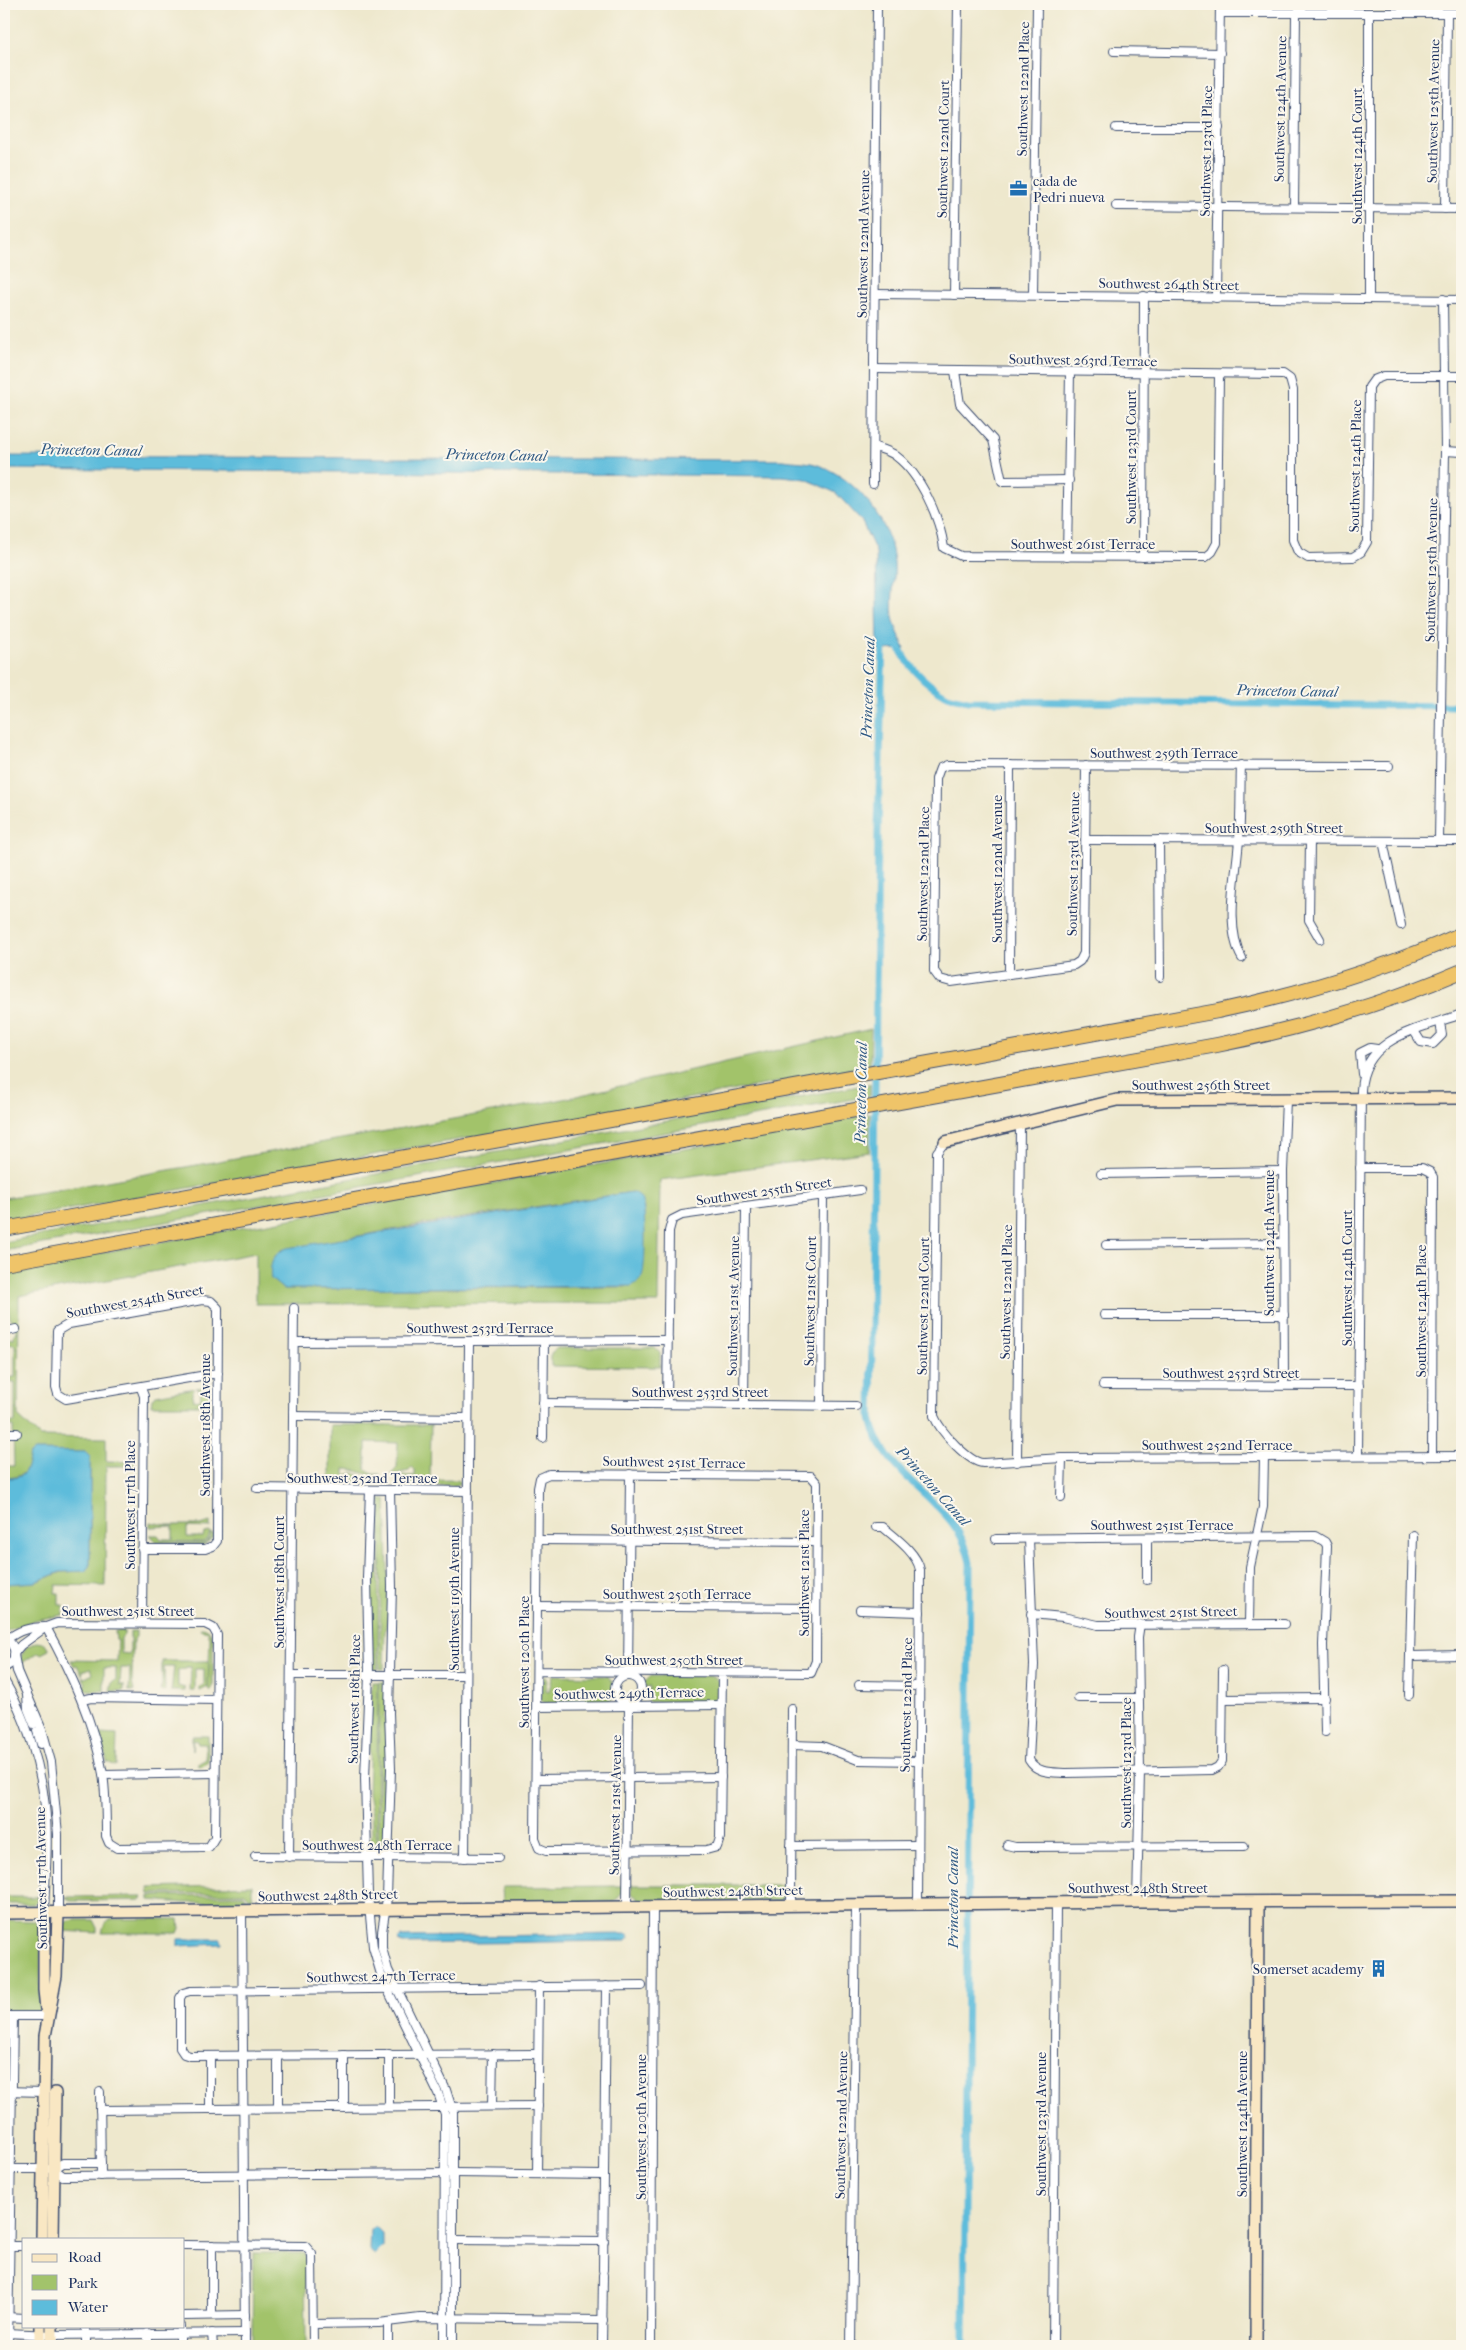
<svg xmlns="http://www.w3.org/2000/svg" width="1466" height="2350" font-family="'IM FELL French Canon',serif">
<style>
.green{fill:#a2c36b;stroke:#5e7964;fill-rule:evenodd}
.water{fill:#5dbcdb;stroke:#3c769c}
.lines{fill:none;stroke-linecap:round;stroke-linejoin:round}
.canal{stroke:#5dbcdb;stroke-width:7}
.street-casing{stroke:#3b4b6f;stroke-width:10}
.secondary-casing{stroke:#3b4b6f;stroke-width:14}
.highway-casing{stroke:#3b4b6f;stroke-width:16}
.street{stroke:#fff;stroke-width:8}
.secondary{stroke:#f9e7c3;stroke-width:11}
.highway{stroke:#efc469;stroke-width:14}
.labels{text-anchor:middle;stroke-width:4;stroke-linejoin:round;paint-order:stroke}
.street-label{font-size:14px;fill:#1b2f5e;stroke:#fbf7ec}
.poi-label{font-size:14px;fill:#1b2f5e;stroke:#fbf7ec;text-anchor:start}
.water-label{font-size:15px;font-style:italic;fill:#2f5984;stroke:#fbf7ec}
</style>
<rect width="100%" height="100%" fill="#fbf7ec"/>
<filter id="ink" filterUnits="userSpaceOnUse"><feTurbulence type="fractalNoise" baseFrequency=".02" numOctaves="2"/><feDisplacementMap in="SourceGraphic" scale="10" xChannelSelector="R" yChannelSelector="G"/><feConvolveMatrix kernelMatrix="1 2 1 2 8 2 1 2 1" color-interpolation-filters="sRGB"/></filter>
<filter id="wash" filterUnits="userSpaceOnUse"><feTurbulence type="fractalNoise" baseFrequency=".0096" numOctaves="4" result="noise"/><feDisplacementMap in="SourceGraphic" scale="20" xChannelSelector="R" yChannelSelector="G"/><feGaussianBlur stdDeviation="1.12" result="paint"/><feColorMatrix in="noise" values="0 0 0 0 0 0 0 0 0 0 0 0 0 0 0 0 0 1.4 0 .05"/><feComposite in="paint" operator="in"/></filter>
<g filter="url(#wash)">
<rect width="100%" height="100%" fill="#eee8cd"/>
<g class="green">
<polygon points="871,1029 870,1066 4,1221 4,1198 63,1189 559,1100"/>
<polygon points="870,1084 870,1096 4,1251 4,1242"/>
<path d="M870,1114L869,1152L660,1180L658,1303L256,1304V1253L19,1296L18,1416L40,1437L106,1438V1461L135,1462V1466H106L105,1586L56,1585L55,1593H59V1605H63V1615L35,1620L4,1632V1584L35,1582L62,1572L85,1571L90,1567V1460L85,1452L34,1451L30,1454C28,1472 23,1478 4,1478V1466H14L13,1426H7V1429H4V1423L15,1422V1383L4,1382V1378L15,1377V1344L4,1343V1336H7L8,1339L14,1338V1334L17,1333L16,1327H12L11,1325L14,1323H11L6,1299H4V1270L758,1136ZM632,1192L639,1197L644,1208V1250L626,1287L283,1289L271,1279L273,1259L281,1250L424,1224Z"/>
<polygon points="557,1348 655,1348 660,1353 660,1367 551,1366 551,1353"/>
<polygon points="205,1387 211,1392 211,1408 205,1408 203,1405 151,1405 152,1398 156,1395 195,1388 192,1391 194,1400 201,1399 200,1390 196,1388"/>
<path d="M330,1425H431L430,1480H414L411,1478V1480H403L400,1475L415,1476V1470L412,1467L409,1471L390,1475L397,1468L398,1443L366,1442V1470L373,1474H380V1476C365,1476 357,1469 345,1469V1475L354,1473L361,1476L358,1480L347,1477V1479H330Z"/>
<polygon points="303,1479 362,1481 362,1485 356,1483 307,1485 300,1482"/>
<polygon points="458,1480 461,1483 454,1486 405,1484 398,1486 399,1481"/>
<polygon points="374,1499 379,1499 378,1669 373,1669 372,1611 370,1609"/>
<polygon points="381,1499 386,1499 389,1610 385,1632 384,1669 380,1669"/>
<polygon points="150,1522 167,1525 201,1525 210,1522 210,1528 187,1527 187,1537 203,1537 204,1533 210,1532 208,1539 203,1542 156,1541 150,1535 158,1535 161,1539 173,1539 173,1526 150,1527"/>
<polygon points="211,1533 214,1534 213,1538 204,1545 159,1545 150,1543 204,1543 210,1539"/>
<polygon points="201,1628 208,1629 213,1637 213,1685 210,1691 208,1689 210,1638 208,1632 200,1630"/>
<polygon points="115,1631 124,1631 124,1635 121,1638 121,1653 130,1654 130,1631 136,1631 136,1637 133,1640 132,1683 134,1691 129,1691 130,1668 121,1668 120,1685 124,1685 124,1691 110,1691 112,1682 116,1680 116,1668 104,1668 104,1691 87,1690 83,1686 86,1684 82,1676 85,1678 93,1674 91,1668 83,1671 82,1675 77,1665 74,1666 71,1660 117,1661 118,1640 116,1639"/>
<polygon points="37,1642 44,1643 49,1650 41,1654 39,1652 22,1663 30,1677 26,1679 21,1666 22,1654 26,1647"/>
<polygon points="162,1661 209,1661 208,1687 200,1691 200,1687 204,1685 204,1669 195,1669 195,1691 190,1691 191,1667 187,1667 186,1669 178,1670 178,1686 185,1688 185,1691 171,1691 174,1667 164,1667 165,1691 160,1691 162,1684"/>
<polygon points="553,1675 608,1676 613,1683 612,1699 607,1703 588,1703 585,1701 585,1703 544,1703 540,1699 540,1682 545,1676 547,1678 546,1690 549,1691"/>
<polygon points="651,1676 714,1676 719,1682 718,1698 713,1702 649,1702 644,1695 645,1690 650,1690 650,1687 645,1688 644,1683"/>
<polygon points="372,1682 378,1682 376,1850 371,1850 372,1815 368,1793"/>
<polygon points="379,1682 385,1682 386,1686 386,1712 384,1714 388,1756 384,1850 378,1850"/>
<polygon points="100,1734 117,1735 116,1766 107,1762"/>
<polygon points="192,1736 208,1736 208,1761 203,1766 199,1766 199,1763 205,1760 206,1744 198,1744 197,1741 193,1740 192,1751"/>
<polygon points="252,1885 252,1901 245,1893 150,1894 149,1888"/>
<polygon points="631,1885 783,1885 778,1894 748,1896 781,1894 784,1897 780,1901 643,1902 632,1894"/>
<polygon points="623,1886 623,1892 615,1902 503,1903 502,1887"/>
<polygon points="244,1895 250,1902 184,1903 150,1900 150,1896"/>
<polygon points="143,1896 142,1900 72,1901 65,1897"/>
<polygon points="4,1897 41,1897 34,1904 4,1904"/>
<polygon points="111,1919 179,1919 180,1928 178,1933 102,1933 105,1923"/>
<polygon points="4,1920 35,1921 41,1928 40,2010 38,2013 4,2014"/>
<polygon points="74,1920 93,1920 97,1928 97,1933 62,1931 66,1922"/>
<polygon points="253,2253 302,2253 305,2255 306,2346 252,2346"/>
</g>
<g class="water">
<path d="M4,456L784,460C794,462 808,461 818,465C855,478 887,517 893,555C897,576 890,597 893,617C895,627 901,639 905,649L878,650L876,552L861,520L836,493L806,479L783,476L4,469Z"/>
<path d="M632,1192C637,1194 641,1197 642,1202C646,1212 646,1266 642,1276C640,1281 636,1284 631,1286L283,1289L271,1279C269,1265 273,1253 287,1248Z"/>
<path d="M34,1451L85,1452L90,1457V1567L85,1571L60,1572L35,1582L4,1584V1478C25,1479 26,1473 30,1454Z"/>
<polygon points="628,1934 629,1938 627,1941 402,1944 398,1940 401,1937"/>
<polygon points="178,1939 221,1939 222,1944 178,1946"/>
<polygon points="375,2226 383,2234 383,2247 375,2255 369,2250 370,2230"/>
</g>
<g class="lines">
<g class="canal">
<path d="M896,641C905,663 925,684 946,695C952,698 961,699 968,701L1462,706"/>
<path d="M883,642L878,832L871,1418C883,1481 961,1502 970,1563L964,2346"/>
</g>
</g>
</g>
<g filter="url(#ink)">
<g class="lines">
<defs>
<g id="street">
<polyline points="1220,13 1462,13"/>
<polyline points="1369,13 1369,299"/>
<polyline points="1114,51 1220,53"/>
<polyline points="1116,128 1219,128"/>
<polyline points="1116,206 1462,209"/>
<polyline points="1294,207 1296,13"/>
<polyline points="1445,209 1447,13"/>
<polyline points="875,294 1462,300"/>
<polyline points="954,295 958,4"/>
<polyline points="1033,295 1037,4"/>
<polyline points="1216,298 1220,4"/>
<polyline points="874,369 1283,374 1290,379 1293,390 1293,540 1298,552 1308,558 1353,557 1361,552 1367,542 1369,387 1374,380 1384,376 1462,376"/>
<polyline points="955,371 960,404 993,440 1002,481 1069,480"/>
<path d="M875,447C881,449 890,451 896,456C921,475 940,518 944,548L961,556L1206,557L1212,552L1217,543L1219,375"/>
<polyline points="1445,451 1462,452"/>
<polyline points="873,484 877,4"/>
<polyline points="1067,557 1070,372"/>
<polyline points="1143,557 1144,296"/>
<path d="M1086,765L1084,953L1080,961L1074,965L951,982L940,979L934,971L936,779L940,768L947,765C1095,765 1242,765 1389,766"/>
<path d="M1241,765C1240,790 1241,815 1239,839C1237,874 1224,927 1242,958"/>
<polyline points="1086,840 1462,841"/>
<polyline points="1159,840 1160,977"/>
<polyline points="1310,840 1309,920 1320,939"/>
<polyline points="1383,841 1401,925"/>
<polyline points="1439,841 1445,451 1443,299"/>
<polyline points="1009,974 1010,765"/>
<polyline points="1414,1031 1421,1042 1433,1044 1442,1035 1440,1022"/>
<polyline points="1362,1074 1360,1053 1370,1048 1377,1049"/>
<path d="M945,1142L937,1152L934,1416C940,1431 968,1462 983,1463L1062,1458L1462,1456"/>
<polyline points="1360,1168 1422,1168 1430,1172 1433,1177 1432,1456"/>
<polyline points="1101,1174 1283,1171"/>
<polyline points="1106,1245 1283,1243"/>
<polyline points="1104,1315 1284,1315"/>
<polyline points="4,1332 16,1329"/>
<polyline points="294,1342 668,1340"/>
<polyline points="1103,1385 1359,1386"/>
<polyline points="1284,1385 1283,1171 1286,1100"/>
<polyline points="141,1388 144,1396 142,1623"/>
<polyline points="543,1403 856,1406"/>
<polyline points="667,1404 669,1231 672,1220 682,1215 860,1190"/>
<polyline points="744,1405 746,1206"/>
<polyline points="821,1406 823,1196"/>
<polyline points="293,1416 468,1418"/>
<polyline points="4,1433 17,1433"/>
<polyline points="543,1438 544,1341"/>
<path d="M1358,1456L1361,1090C1364,1036 1420,1029 1462,1014"/>
<polyline points="1017,1462 1020,1123"/>
<polyline points="257,1488 468,1491"/>
<polyline points="370,1490 367,1578 369,1675 365,1778 368,1895 373,1947 382,1978 438,2093 445,2114 444,2346"/>
<polyline points="390,1490 392,1587 389,1713 391,1769 387,1898 382,1932 382,1948 388,1970 446,2090 453,2112 453,2346"/>
<polyline points="1061,1497 1062,1458"/>
<path d="M876,1527H883C896,1538 917,1553 920,1570L918,1904"/>
<polyline points="996,1539 1315,1536 1325,1542 1327,1546 1323,1645 1325,1732"/>
<path d="M1029,1539L1034,1665L1029,1760C1037,1774 1053,1772 1067,1773L1212,1770L1218,1767L1222,1761L1223,1670"/>
<polyline points="538,1540 816,1542"/>
<polyline points="142,1549 205,1549 213,1546 217,1541 218,1308 211,1301 202,1300 69,1324 57,1331 56,1387 58,1394 66,1399 218,1373"/>
<polyline points="1147,1580 1147,1538"/>
<polyline points="537,1606 816,1608"/>
<polyline points="860,1610 920,1612"/>
<polyline points="1031,1614 1063,1617 1098,1625 1284,1624"/>
<path d="M57,1623L205,1624L213,1628L217,1635L215,1837L209,1847L117,1848L109,1843L106,1836C106,1816 106,1794 103,1774C94,1722 71,1673 46,1627Z"/>
<polyline points="1249,1623 1250,1567 1263,1507 1264,1457"/>
<path d="M4,1639C18,1645 18,1661 4,1668"/>
<path d="M6,1640C19,1630 30,1627 46,1627L21,1645L15,1652"/>
<polyline points="14,1655 17,1671 42,1729 51,1762 58,1834 58,1913"/>
<polyline points="1410,1656 1462,1655"/>
<polyline points="537,1671 811,1673 816,1661 817,1483 811,1476 549,1474 540,1478 538,1488 535,1838 539,1848 546,1851 706,1850 717,1847 720,1838 722,1673"/>
<polyline points="291,1675 466,1675"/>
<circle cx="628" cy="1689" r="13"/>
<polyline points="628,1676 630,1474"/>
<path d="M4,1680C26,1717 40,1763 45,1806C49,1842 45,1878 44,1913"/>
<polyline points="859,1685 919,1686"/>
<polyline points="27,1695 28,1709 34,1724"/>
<polyline points="1409,1695 1413,1535"/>
<polyline points="1078,1698 1138,1698"/>
<polyline points="1223,1699 1325,1698"/>
<polyline points="82,1700 91,1698 216,1700"/>
<polyline points="537,1707 722,1705"/>
<polyline points="37,1731 41,1744"/>
<polyline points="792,1745 822,1746 858,1760 918,1761"/>
<polyline points="103,1775 215,1773"/>
<polyline points="536,1779 721,1777"/>
<polyline points="1007,1845 1015,1847 1244,1846"/>
<polyline points="791,1846 917,1845"/>
<polyline points="255,1856 498,1858"/>
<polyline points="289,1857 294,1308"/>
<polyline points="465,1858 469,1341"/>
<polyline points="1137,1902 1140,1772 1138,1637 1140,1624"/>
<polyline points="791,1905 792,1709"/>
<polyline points="627,1907 629,1702"/>
<polyline points="242,1911 245,2346"/>
<polyline points="4,2016 47,2016"/>
<polyline points="389,2054 389,2107"/>
<polyline points="538,2054 190,2056 184,2054 180,2048 180,1998 183,1993 190,1991 642,1986"/>
<polyline points="344,2055 344,2108"/>
<polyline points="210,2056 210,2109"/>
<polyline points="4,2091 44,2092"/>
<polyline points="100,2092 101,2176"/>
<polyline points="492,2106 493,2054"/>
<polyline points="278,2108 278,2056"/>
<polyline points="100,2110 538,2106"/>
<polyline points="4,2169 47,2169"/>
<polyline points="54,2169 63,2176 454,2173 604,2175"/>
<polyline points="54,2169 63,2163 101,2163"/>
<polyline points="537,2174 539,1986"/>
<polyline points="454,2240 604,2241"/>
<polyline points="184,2245 305,2246 312,2254 313,2346"/>
<polyline points="212,2245 212,2315"/>
<polyline points="4,2246 24,2246"/>
<polyline points="603,2270 606,1986"/>
<polyline points="184,2316 245,2315"/>
<polyline points="6,2317 24,2318"/>
<polyline points="313,2324 379,2323 420,2318 603,2320"/>
<polyline points="86,2326 86,2346"/>
<polyline points="180,2326 180,2346"/>
<polyline points="6,2333 52,2335 245,2333"/>
<polyline points="148,2333 148,2346"/>
<polyline points="212,2333 213,2346"/>
<polyline points="8,2346 13,2016"/>
<polyline points="388,2346 388,2322"/>
<polyline points="602,2346 603,2275"/>
<polyline points="651,2346 653,1907"/>
<polyline points="851,2346 856,1905"/>
<polyline points="1053,2346 1056,1903"/>
</g>
<g id="secondary">
<polyline points="945,1142 1117,1100 1462,1098"/>
<polyline points="4,1913 1137,1902 1462,1901"/>
<polyline points="44,1913 44,1990 46,2009"/>
<polyline points="42,2239 45,2036 56,1976 58,1913"/>
<polyline points="53,2239 55,2093"/>
<polyline points="40,2326 40,2346"/>
<polyline points="52,2346 52,2326"/>
<polyline points="1256,2346 1258,1903"/>
</g>
<g id="highway">
<path d="M4,1229L1218,1011C1302,993 1384,969 1462,934"/>
<path d="M4,1263L1217,1045C1301,1028 1383,1005 1462,971"/>
</g>
</defs>
<use href="#street" class="street-casing"/>
<use href="#secondary" class="secondary-casing"/>
<use href="#highway" class="highway-casing"/>
<use href="#street" class="street"/>
<use href="#secondary" class="secondary"/>
<use href="#highway" class="highway"/>
</g>
</g>
<defs>
<symbol id="office-bare" viewBox="-9 -9 18 18"><path d="M-6-3h4V-5.5h4V-3h4V5H-6ZM-1-4.5V-3h2v-1.5ZM-6 0V1H6V0Z" fill="#1f6fb2" stroke="#fbf7ec" stroke-width="2.5" paint-order="stroke"/></symbol>
<symbol id="building-bare" viewBox="-9 -9 18 18"><path d="M-4-6H4V6H1V3H-1V6H-4ZM-2.5-4.3h1.7v1.8h-1.7ZM.8-4.3h1.7v1.8H.8ZM-2.5-1h1.7V.8h-1.7ZM.8-1h1.7V.8H.8Z" fill="#1f6fb2" stroke="#fbf7ec" stroke-width="2.5" paint-order="stroke"/></symbol>
</defs>
<g fill-rule="evenodd">
<use href="#office-bare" x="1006" y="176" width="25" height="25"/>
<use href="#building-bare" x="1366" y="1956" width="25" height="25"/>
</g>
<g class="labels">
<g class="street-label">
<text transform="translate(1023 89) rotate(-89)" y="5">Southwest 122nd Place</text>
<text transform="translate(1280 109) rotate(-89)" y="5">Southwest 124th Avenue</text>
<text transform="translate(1433 111) rotate(-89)" y="5">Southwest 125th Avenue</text>
<text transform="translate(943 149) rotate(-89)" y="5">Southwest 122nd Court</text>
<text transform="translate(1206 151) rotate(-89)" y="5">Southwest 123rd Place</text>
<text transform="translate(1357 156) rotate(-90)" y="5">Southwest 124th Court</text>
<text transform="translate(863 244) rotate(-89)" y="5">Southwest 122nd Avenue</text>
<text transform="translate(1169 284) rotate(1)" y="5">Southwest 264th Street</text>
<text transform="translate(1083 360) rotate(1)" y="5">Southwest 263rd Terrace</text>
<text transform="translate(1131 457) rotate(-90)" y="5">Southwest 123rd Court</text>
<text transform="translate(1355 466) rotate(-89)" y="5">Southwest 124th Place</text>
<text x="1083" y="549">Southwest 261st Terrace</text>
<text transform="translate(1431 570) rotate(-89)" y="5">Southwest 125th Avenue</text>
<text x="1164" y="758">Southwest 259th Terrace</text>
<text x="1274" y="833">Southwest 259th Street</text>
<text transform="translate(1073 864) rotate(-89)" y="5">Southwest 123rd Avenue</text>
<text transform="translate(997 869) rotate(-90)" y="5">Southwest 122nd Avenue</text>
<text transform="translate(923 874) rotate(-89)" y="5">Southwest 122nd Place</text>
<text x="1201" y="1090">Southwest 256th Street</text>
<text transform="translate(764 1191) rotate(-8)" y="5">Southwest 255th Street</text>
<text transform="translate(1269 1243) rotate(-90)" y="5">Southwest 124th Avenue</text>
<text transform="translate(1347 1278) rotate(-90)" y="5">Southwest 124th Court</text>
<text transform="translate(1006 1292) rotate(-89)" y="5">Southwest 122nd Place</text>
<text transform="translate(135 1301) rotate(-10)" y="5">Southwest 254th Street</text>
<text transform="translate(810 1301) rotate(-89)" y="5">Southwest 121st Court</text>
<text transform="translate(733 1306) rotate(-89)" y="5">Southwest 121st Avenue</text>
<text transform="translate(923 1306) rotate(-89)" y="5">Southwest 122nd Court</text>
<text transform="translate(1421 1311) rotate(-90)" y="5">Southwest 124th Place</text>
<text x="480" y="1333">Southwest 253rd Terrace</text>
<text x="1231" y="1378">Southwest 253rd Street</text>
<text x="700" y="1397">Southwest 253rd Street</text>
<text transform="translate(205 1425) rotate(-90)" y="5">Southwest 118th Avenue</text>
<text x="1217" y="1450">Southwest 252nd Terrace</text>
<text transform="translate(674 1462) rotate(1)" y="5">Southwest 251st Terrace</text>
<text x="362" y="1483">Southwest 252nd Terrace</text>
<text transform="translate(130 1505) rotate(-90)" y="5">Southwest 117th Place</text>
<text x="1162" y="1530">Southwest 251st Terrace</text>
<text x="677" y="1534">Southwest 251st Street</text>
<text transform="translate(804 1573) rotate(-90)" y="5">Southwest 121st Place</text>
<text transform="translate(279 1582) rotate(-90)" y="5">Southwest 118th Court</text>
<text x="677" y="1599">Southwest 250th Terrace</text>
<text transform="translate(454 1599) rotate(-90)" y="5">Southwest 119th Avenue</text>
<text x="128" y="1616">Southwest 251st Street</text>
<text transform="translate(1171 1612) rotate(-1)" y="5">Southwest 251st Street</text>
<text x="674" y="1665">Southwest 250th Street</text>
<text transform="translate(524 1662) rotate(-90)" y="5">Southwest 120th Place</text>
<text transform="translate(629 1693) rotate(-1)" y="5">Southwest 249th Terrace</text>
<text transform="translate(354 1699) rotate(-89)" y="5">Southwest 118th Place</text>
<text transform="translate(906 1705) rotate(-89)" y="5">Southwest 122nd Place</text>
<text transform="translate(1126 1763) rotate(-90)" y="5">Southwest 123rd Place</text>
<text transform="translate(615 1805) rotate(-89)" y="5">Southwest 121st Avenue</text>
<text x="377" y="1850">Southwest 248th Terrace</text>
<text transform="translate(41 1878) rotate(-91)" y="5">Southwest 117th Avenue</text>
<text x="1138" y="1893">Southwest 248th Street</text>
<text transform="translate(733 1891) rotate(-1)" y="5">Southwest 248th Street</text>
<text transform="translate(328 1895) rotate(-1)" y="5">Southwest 248th Street</text>
<text transform="translate(381 1976) rotate(-1)" y="5">Southwest 247th Terrace</text>
<text transform="translate(1041 2124) rotate(-90)" y="5">Southwest 123rd Avenue</text>
<text transform="translate(1242 2124) rotate(-90)" y="5">Southwest 124th Avenue</text>
<text transform="translate(841 2125) rotate(-89)" y="5">Southwest 122nd Avenue</text>
<text transform="translate(641 2127) rotate(-90)" y="5">Southwest 120th Avenue</text>
</g>
<g class="poi-label">
<text x="1033" y="186">cada de<tspan x="1033" dy="16">Pedri nueva</tspan></text>
<text x="1364" y="1974" text-anchor="end">Somerset academy</text>
</g>
<g class="water-label">
<text transform="translate(91 450) rotate(1)" y="5">Princeton Canal</text>
<text transform="translate(496 455) rotate(1)" y="5">Princeton Canal</text>
<text transform="translate(868 688) rotate(-88)" y="5">Princeton Canal</text>
<text transform="translate(1287 691) rotate(1)" y="5">Princeton Canal</text>
<text transform="translate(861 1093) rotate(-89)" y="5">Princeton Canal</text>
<text transform="translate(933 1486) rotate(48)" y="5">Princeton Canal</text>
<text transform="translate(953 1898) rotate(-90)" y="5">Princeton Canal</text>
</g>
</g>
<rect width="1466" height="2350" fill="none" stroke="#fbf7ec" stroke-width="20"/>
<rect x="22" y="2238" width="162" height="90" fill="#fbf7ec" stroke="#a1a7b3"/>
<rect x="32" y="2254" width="25" height="8" fill="#f9e7c3" stroke="#a1a7b3"/>
<text x="68" y="2262" font-size="15" fill="#1b2f5e">Road</text>
<rect x="32" y="2275" width="25" height="15" fill="#a2c36b" stroke="#a1a7b3"/>
<text x="68" y="2288" font-size="15" fill="#1b2f5e">Park</text>
<rect x="32" y="2300" width="25" height="15" fill="#5dbcdb" stroke="#a1a7b3"/>
<text x="68" y="2312" font-size="15" fill="#1b2f5e">Water</text>
</svg>
